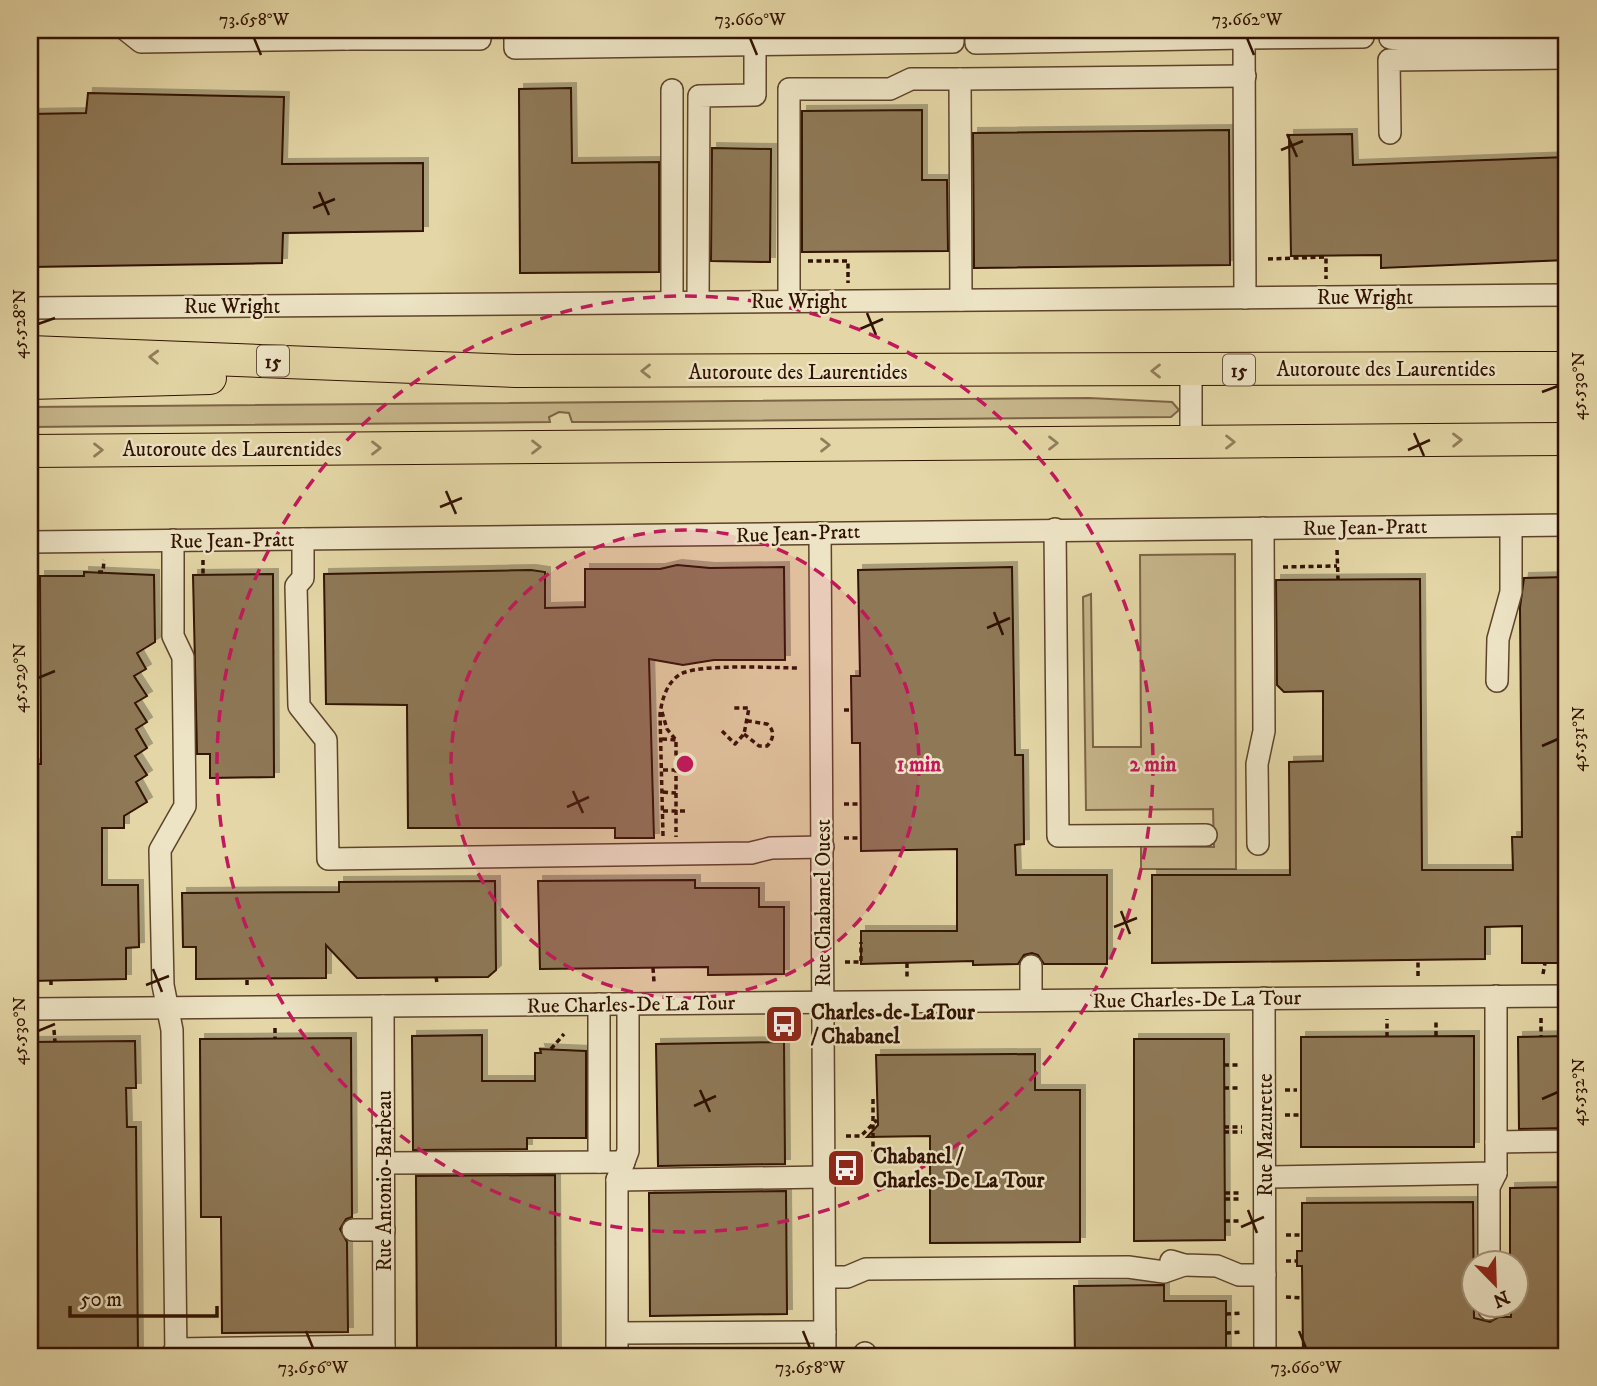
<svg xmlns="http://www.w3.org/2000/svg" width="1597" height="1386" font-family="'IM FELL DW Pica',serif">
<style>
.green{fill:#c6b58a;stroke:#7c6446;stroke-width:2}
.building{fill:#8e7857;stroke:#311201;stroke-width:2;filter:url(#shadow)}
.lines{fill:none;stroke-linecap:round;stroke-linejoin:round}
.minor-casing{stroke:#5e432a;stroke-width:24}
.highway-casing{stroke:#311201;stroke-width:34}
.path{stroke:#311201;stroke-width:3.5;stroke-dasharray:5 3.5;stroke-linecap:butt}
.minor{stroke:#ede4c5;stroke-width:21}
.highway{stroke:#e4d6a6;stroke-width:32}
.oneway{stroke:#937e5c}
.ticks{fill:none;stroke:#311201;stroke-width:2.5}
.ring{fill:none;stroke:#c2185b;stroke-width:3.5;stroke-dasharray:12 9}
.labels{text-anchor:middle;stroke-width:5;stroke-linejoin:round;paint-order:stroke}
.shield{fill:#ede4c5;stroke:#69513c;stroke-width:2}
.shield-label{font-size:19px;font-weight:bold;fill:#311201}
.street-label{font-size:21px;fill:#311201;stroke:#ede4c5}
.poi-label{font-size:21px;font-weight:bold;fill:#311201;stroke:#ede4c5;text-anchor:start}
.centre{fill:#c2185b;stroke:#ede4c5;stroke-width:3.5}
.ring-label{font-size:21px;text-anchor:middle;font-weight:bold;fill:#c2185b;stroke:#ede4c5;stroke-width:5;stroke-linejoin:round;paint-order:stroke}
.neatline{fill:none;stroke:#311201;stroke-width:2.5}
.ticks-label{font-size:18px;text-anchor:middle;fill:#311201}
</style>
<defs>
<filter id="shadow"><feDropShadow dx="5" dy="-5" stdDeviation="0" flood-color="#0004"/></filter>
</defs>
<rect width="100%" height="100%" fill="#e4d6a6"/>
<filter id="stains"><feTurbulence type="fractalNoise" baseFrequency=".00286" numOctaves="4"/><feColorMatrix values="0 0 0 0 .2 0 0 0 0 .09 0 0 0 0 .02 0 0 0 .5 -.17"/></filter>
<radialGradient id="worn" r=".72"><stop offset=".6" stop-color="#630" stop-opacity="0"/><stop offset="1" stop-color="#630" stop-opacity=".3"/></radialGradient>
<g class="green">
<polygon points="1089,398 1172,402 1179,410 1171,417 600,422 572,422 569,413 559,412 549,417 550,422 30,427 30,407"/>
<polygon points="1235,554 1236,869 1141,869 1141,846 1214,847 1213,809 1086,810 1083,597 1091,594 1093,747 1141,747 1140,555"/>
</g>
<g class="building">
<polygon points="571,88 572,163 659,162 659,272 520,273 519,89"/>
<polygon points="88,93 284,97 282,164 423,163 423,231 283,233 282,263 30,267 30,114 86,113"/>
<polygon points="922,110 922,180 947,180 948,251 802,252 802,111"/>
<polygon points="1229,130 1230,265 974,268 973,133"/>
<polygon points="1352,134 1353,165 1567,157 1567,260 1381,268 1381,255 1291,256 1289,135"/>
<polygon points="712,148 771,149 770,262 711,261"/>
<polygon points="677,565 710,568 784,567 785,660 714,660 683,665 649,659 654,838 615,838 615,828 408,828 407,705 326,704 324,574 531,570 545,572 545,608 585,607 585,569 660,569"/>
<polygon points="1012,567 1015,755 1023,755 1024,844 1015,845 1016,875 1107,875 1107,964 1044,964 1038,955 1032,953 1024,955 1018,964 973,965 973,961 861,964 861,931 957,931 957,849 861,851 860,743 852,743 851,676 860,676 858,570"/>
<polygon points="84,572 154,575 155,642 137,653 146,669 134,676 147,696 135,703 147,722 136,729 147,748 135,756 147,775 136,782 147,802 124,816 124,828 102,828 102,885 138,885 139,947 126,948 126,979 30,981 30,764 41,764 40,576 84,576"/>
<polygon points="273,574 274,777 210,778 210,754 197,754 193,575"/>
<polygon points="1567,577 1567,963 1522,963 1522,926 1485,927 1485,959 1152,963 1152,875 1290,875 1289,762 1323,761 1323,691 1284,692 1277,685 1276,580 1420,579 1422,870 1513,870 1512,837 1522,837 1520,607 1524,578"/>
<polygon points="695,880 695,888 759,888 759,907 784,907 784,974 708,975 708,967 540,969 538,881"/>
<polygon points="495,881 496,970 488,977 357,978 326,945 326,978 196,979 196,947 183,947 182,893 339,892 339,882"/>
<polygon points="482,1035 482,1081 535,1081 535,1053 541,1053 540,1049 586,1051 586,1138 527,1138 527,1149 413,1150 412,1036"/>
<polygon points="1474,1036 1474,1147 1301,1147 1301,1037"/>
<polygon points="1567,1036 1567,1128 1519,1129 1518,1037"/>
<polygon points="351,1038 352,1217 346,1219 340,1229 347,1242 348,1332 222,1333 221,1217 201,1217 200,1039"/>
<polygon points="1134,1039 1224,1039 1225,1240 1134,1241"/>
<polygon points="135,1041 136,1088 126,1088 127,1127 136,1127 138,1356 30,1356 30,1042"/>
<polygon points="784,1042 785,1164 658,1166 656,1044"/>
<polygon points="1035,1054 1035,1090 1080,1090 1080,1242 930,1243 930,1136 867,1137 878,1125 876,1055"/>
<polygon points="555,1175 556,1356 417,1356 416,1176"/>
<polygon points="1567,1187 1567,1356 1546,1356 1546,1351 1474,1352 1474,1356 1303,1356 1302,1266 1297,1266 1297,1251 1302,1251 1302,1203 1473,1202 1474,1318 1490,1322 1499,1317 1511,1317 1511,1306 1516,1306 1516,1264 1510,1264 1510,1188"/>
<polygon points="786,1191 787,1314 650,1316 649,1193"/>
<polygon points="1164,1285 1164,1301 1226,1301 1226,1356 1075,1356 1074,1286"/>
</g>
<g class="lines">
<defs>
<g id="minor">
<polyline points="126,30 141,42 347,39 347,30"/>
<polyline points="515,30 515,48 953,42 953,30"/>
<polyline points="976,30 976,43 1244,38"/>
<polyline points="1390,30 1390,38 1426,43 1567,42"/>
<polyline points="347,39 480,39"/>
<polyline points="960,79 1245,76"/>
<polyline points="672,90 672,302"/>
<polyline points="1390,133 1389,60 1567,58"/>
<polyline points="1245,298 1244,38 1363,37 1363,30"/>
<polyline points="789,301 789,89 890,89 911,79 960,79 961,300"/>
<polyline points="698,302 699,96 755,95 755,44"/>
<polyline points="30,308 1567,295"/>
<polyline points="1191,371 1191,442"/>
<polyline points="1055,529 1058,836 1206,835"/>
<polyline points="820,533 825,1356"/>
<polyline points="303,539 303,578 296,586 299,706 326,740 328,859 751,853 771,848 823,847"/>
<polyline points="173,540 173,636 183,657 185,806 160,850 163,985 172,1030 176,1356"/>
<polyline points="30,542 1567,525"/>
<polyline points="1497,681 1498,639 1511,592 1511,526"/>
<polyline points="1258,844 1257,764 1264,731 1263,528"/>
<polyline points="1264,998 1265,1356"/>
<polyline points="1031,1000 1031,966"/>
<polyline points="383,1006 384,1356"/>
<polyline points="30,1009 1567,996"/>
<polyline points="1496,1142 1567,1141"/>
<polyline points="599,1162 599,1004"/>
<polyline points="384,1163 624,1162"/>
<polyline points="1265,1177 1496,1173 1496,996"/>
<polyline points="617,1180 824,1177"/>
<polyline points="353,1230 384,1230"/>
<polyline points="1171,1261 1184,1265 1217,1266 1239,1275 1265,1275"/>
<polyline points="1489,1264 1489,1187 1496,1173"/>
<polyline points="825,1277 847,1277 866,1269 1128,1267 1164,1272 1184,1265"/>
<polyline points="1489,1306 1489,1309"/>
<polyline points="618,1333 825,1332"/>
<polyline points="865,1353 865,1356"/>
<polyline points="171,1356 176,1349 384,1346"/>
<polyline points="617,1356 617,1180 628,1151 628,1004"/>
</g>
<g id="highway">
<polyline points="30,352 516,371 1567,368"/>
<polyline points="30,383 210,378"/>
<polyline points="30,451 1567,439"/>
</g>
</defs>
<use href="#minor" class="minor-casing"/>
<use href="#highway" class="highway-casing"/>
<g class="path">
<polyline points="1268,259 1326,257 1326,279"/>
<polyline points="808,261 848,261 848,283"/>
<polyline points="1337,550 1338,579"/>
<polyline points="203,560 203,574"/>
<polyline points="1283,567 1337,566"/>
<polyline points="98,572 103,572 104,560"/>
<polyline points="844,710 851,710"/>
<polyline points="662,712 667,729 676,740 676,837"/>
<polyline points="722,731 735,744 744,734 749,708 731,708"/>
<path d="M744,734L759,746H767C774,739 775,730 767,724L748,721"/>
<polyline points="662,739 676,740"/>
<polyline points="663,770 676,770"/>
<polyline points="663,792 676,793"/>
<polyline points="844,804 860,804"/>
<polyline points="663,811 687,811"/>
<path d="M663,836L660,714C662,700 666,684 679,675C697,663 774,668 799,668"/>
<polyline points="844,838 861,838"/>
<polyline points="845,962 861,962 861,942"/>
<polyline points="907,963 907,980"/>
<polyline points="653,968 654,982"/>
<polyline points="1543,974 1545,963"/>
<polyline points="1418,976 1418,959"/>
<polyline points="436,977 437,983"/>
<polyline points="51,980 51,986"/>
<polyline points="247,985 247,979"/>
<polyline points="1541,1018 1541,1037"/>
<polyline points="275,1028 275,1039"/>
<polyline points="54,1030 55,1042"/>
<polyline points="1436,1036 1436,1019"/>
<polyline points="1387,1037 1387,1019"/>
<polyline points="551,1049 564,1034"/>
<polyline points="1224,1065 1241,1065"/>
<polyline points="1224,1088 1241,1088"/>
<polyline points="1285,1090 1297,1090"/>
<polyline points="873,1099 873,1152"/>
<polyline points="1285,1115 1302,1115"/>
<polyline points="1224,1127 1242,1127"/>
<polyline points="1224,1132 1242,1132"/>
<polyline points="846,1136 861,1136 877,1120"/>
<polyline points="1225,1193 1242,1193"/>
<polyline points="1225,1199 1242,1199"/>
<polyline points="1225,1221 1242,1221"/>
<polyline points="1286,1235 1302,1235"/>
<polyline points="1286,1261 1297,1261"/>
<polyline points="1286,1297 1302,1298"/>
<polyline points="1226,1314 1242,1313"/>
<polyline points="1226,1333 1242,1332"/>
</g>
<use href="#minor" class="minor"/>
<use href="#highway" class="highway"/>
</g>
<defs><path id="oneway-chevron" d="M-2-3.5L2.5 0L-2 3.5" fill="none" stroke-width="1.6" stroke-linecap="round" stroke-linejoin="round" transform="scale(1.75)"/></defs>
<g class="oneway">
<use href="#oneway-chevron" transform="translate(154 357) rotate(-178)"/>
<use href="#oneway-chevron" transform="translate(646 371) rotate(-180)"/>
<use href="#oneway-chevron" transform="translate(1156 371) rotate(180)"/>
<use href="#oneway-chevron" transform="translate(1457 440) rotate(-1)"/>
<use href="#oneway-chevron" transform="translate(1230 442)"/>
<use href="#oneway-chevron" transform="translate(1053 443)"/>
<use href="#oneway-chevron" transform="translate(825 445)"/>
<use href="#oneway-chevron" transform="translate(536 447)"/>
<use href="#oneway-chevron" transform="translate(376 448)"/>
<use href="#oneway-chevron" transform="translate(98 450)"/>
</g>
<path class="ticks" d="M254,38L261,55M750,38L757,55M1247,38L1254,55M1287,134L1297,157M1281,150L1303,141M319,192L329,215M313,208L335,199M867,313L876,335M38,324L55,318M860,329L883,319M1542,392L1558,386M1414,433L1424,456M1408,450L1430,440M446,491L456,514M440,507L462,498M994,612L1003,635M987,628L1010,618M38,678L55,671M1542,746L1558,739M573,791L583,813M567,807L589,797M1121,911L1130,934M1114,927L1137,918M153,969L162,992M146,985L169,976M38,1031L55,1024M700,1090L710,1112M1542,1099L1558,1092M694,1106L716,1096M1248,1210L1257,1233M1241,1227L1264,1217M306,1331L313,1348M803,1331L810,1348M1299,1331L1306,1348"/>
<circle cx="685" cy="764" r="234" fill="#c2185b" fill-opacity=".12"/>
<g class="ring">
<circle cx="685" cy="764" r="234"/>
<circle cx="685" cy="764" r="468"/>
</g>
<defs>
<symbol id="bus-square" viewBox="-11 -11 22 22"><rect x="-9" y="-9" width="18" height="18" rx="4" fill="#8f2418" stroke="#ede4c5"/><path d="M-5-6H5V4H4V6H2V4H-2V6H-4V4H-5ZM-3.5-4V0h7V-4ZM-3.5 1.2v1.5H-2V1.2ZM2 1.2v1.5H3.5V1.2Z" fill="#fff"/></symbol>
</defs>
<g fill-rule="evenodd">
<use href="#bus-square" x="762" y="1002" width="44" height="44"/>
<use href="#bus-square" x="824" y="1146" width="44" height="44"/>
</g>
<g class="labels">
<g class="shield">
<rect x="257" y="345.5" width="32" height="31" rx="5"/>
<rect x="1223" y="354.5" width="32" height="31" rx="5"/>
</g>
<g class="shield-label">
<text x="273" y="368">15</text>
<text x="1239" y="377">15</text>
</g>
<g class="street-label">
<text x="1365" y="304">Rue Wright</text>
<text x="799" y="308">Rue Wright</text>
<text x="232" y="313">Rue Wright</text>
<text x="1386" y="376">Autoroute des Laurentides</text>
<text x="798" y="379">Autoroute des Laurentides</text>
<text x="232" y="456">Autoroute des Laurentides</text>
<text transform="translate(1365 527) rotate(-1)" y="7">Rue Jean-Pratt</text>
<text transform="translate(798 533) rotate(-2)" y="7">Rue Jean-Pratt</text>
<text transform="translate(232 540) rotate(-1)" y="7">Rue Jean-Pratt</text>
<text transform="translate(823 903) rotate(-90)" y="7">Rue Chabanel Ouest</text>
<text transform="translate(1197 999) rotate(-1)" y="7">Rue Charles-De La Tour</text>
<text transform="translate(631 1004) rotate(-1)" y="7">Rue Charles-De La Tour</text>
<text transform="translate(1265 1135) rotate(-90)" y="7">Rue Mazurette</text>
<text transform="translate(384 1181) rotate(-90)" y="7">Rue Antonio-Barbeau</text>
</g>
<g class="poi-label">
<text x="811" y="1019">Charles-de-LaTour<tspan x="811" dy="24">/ Chabanel</tspan></text>
<text x="873" y="1163">Chabanel /<tspan x="873" dy="24">Charles-De La Tour</tspan></text>
</g>
</g>
<circle cx="685" cy="764" r="10" class="centre"/>
<g class="ring-label">
<text x="919" y="771">1 min</text>
<text x="1153" y="771">2 min</text>
</g>
<rect width="1597" height="1386" fill="none" stroke="#e4d6a6" stroke-width="77"/>
<g transform="translate(1495 1284) rotate(157)"><circle r="33" fill="#ede4c5" stroke="#a29077" stroke-width="2"/>
<path d="M0-5L12 26L0 18L-12 26Z" fill="#8f2418"/>
<text y="-10" font-size="19" font-weight="bold" text-anchor="middle" fill="#311201">N</text>
</g>
<path d="M70 1306v10h147v-10" fill="none" stroke="#311201" stroke-width="3.5"/>
<text x="80" y="1306" font-size="21" fill="#311201" stroke="#ede4c5" stroke-width="5" paint-order="stroke">50 m</text>
<rect x="38" y="38" width="1520" height="1310" class="neatline"/>
<g class="ticks-label">
<text x="254" y="25">73.658°W</text>
<text x="750" y="25">73.660°W</text>
<text x="1247" y="25">73.662°W</text>
<text transform="translate(19 324) rotate(-90)" y="6">45.528°N</text>
<text transform="translate(1578 386) rotate(-90)" y="6">45.530°N</text>
<text transform="translate(19 678) rotate(-90)" y="6">45.529°N</text>
<text transform="translate(1578 739) rotate(-90)" y="6">45.531°N</text>
<text transform="translate(19 1031) rotate(-90)" y="6">45.530°N</text>
<text transform="translate(1578 1092) rotate(-90)" y="6">45.532°N</text>
<text x="313" y="1373">73.656°W</text>
<text x="810" y="1373">73.658°W</text>
<text x="1306" y="1373">73.660°W</text>
</g>
<rect width="100%" height="100%" filter="url(#stains)"/>
<rect width="100%" height="100%" fill="url(#worn)"/>
</svg>
